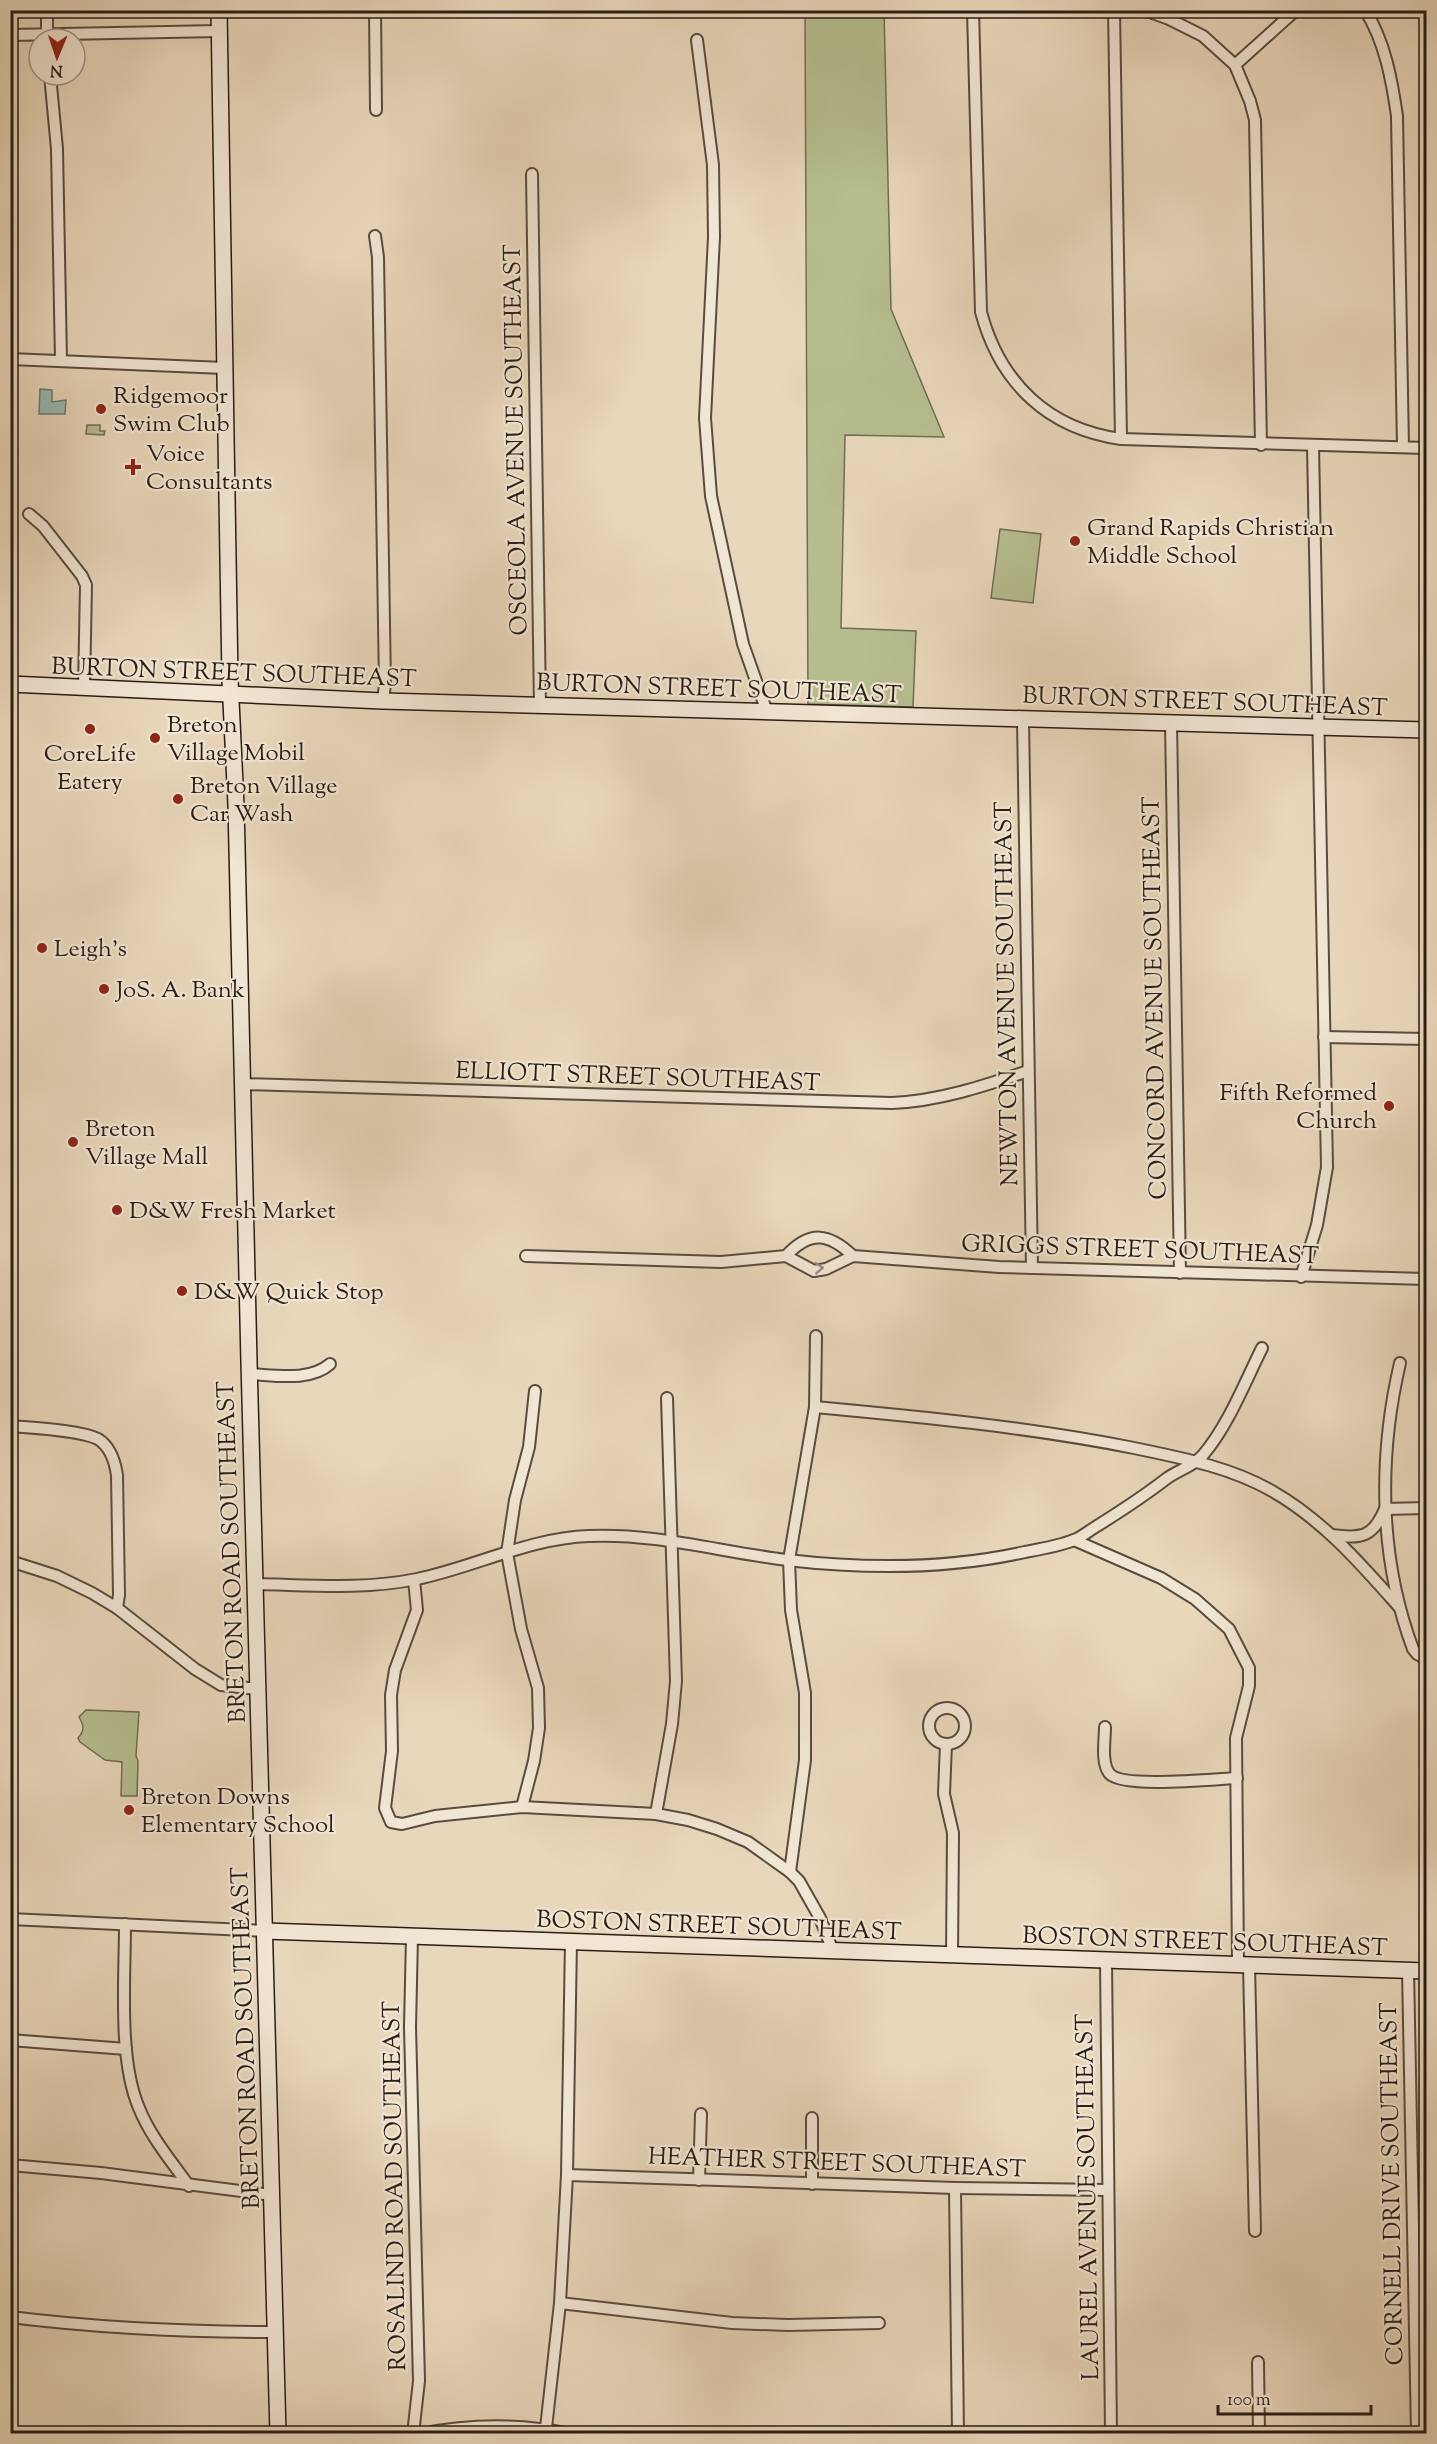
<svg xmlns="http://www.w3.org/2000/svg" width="1437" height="2444" font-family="'Sorts Mill Goudy',serif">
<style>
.green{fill:#b6be90;stroke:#706e53;stroke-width:1.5}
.water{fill:#97b9b4;stroke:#6b7b75;stroke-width:1.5}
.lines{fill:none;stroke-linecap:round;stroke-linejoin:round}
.street-casing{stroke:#594c3f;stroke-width:14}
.secondary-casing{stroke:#291d16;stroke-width:18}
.street{stroke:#f1e5d3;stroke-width:10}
.secondary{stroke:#f1e5d3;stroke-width:15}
.oneway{stroke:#978b7e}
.poi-dot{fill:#8f2418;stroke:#f1e5d3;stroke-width:2}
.labels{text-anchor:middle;stroke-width:4.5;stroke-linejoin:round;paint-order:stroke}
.poi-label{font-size:24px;fill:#291d16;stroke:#f1e5d3;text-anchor:start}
.street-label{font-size:24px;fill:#291d16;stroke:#f1e5d3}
</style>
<rect width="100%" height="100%" fill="#e9d7bb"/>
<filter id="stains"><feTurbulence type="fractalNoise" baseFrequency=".00333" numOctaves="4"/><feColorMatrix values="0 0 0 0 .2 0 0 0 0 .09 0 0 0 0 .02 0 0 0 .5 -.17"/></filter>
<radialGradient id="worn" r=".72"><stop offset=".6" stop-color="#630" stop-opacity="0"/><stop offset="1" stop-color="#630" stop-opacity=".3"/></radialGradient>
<g class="green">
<polygon points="805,11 884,11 891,309 944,437 845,435 841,628 916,631 913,707 808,704"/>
<polygon points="87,425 100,425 100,431 105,431 104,435 86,434"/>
<polygon points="1000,529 1041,534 1033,603 991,598"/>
<path d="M86,1710L139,1712L136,1756L138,1761L137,1796H121L122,1762L105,1760L80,1742L78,1738C85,1730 84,1726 79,1717Z"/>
</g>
<polygon class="water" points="40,389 52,390 52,402 66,400 65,414 39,414"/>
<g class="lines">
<defs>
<g id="street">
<polyline points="47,10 47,39"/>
<polyline points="375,10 376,110"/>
<path d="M973,10L981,312C1000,383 1048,429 1121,439L1426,448"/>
<polyline points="1114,10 1121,439"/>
<polyline points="1144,10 1169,19 1203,36 1235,65 1250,101 1255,120 1261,445"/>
<path d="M1365,10C1385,41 1392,81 1397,116L1403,447"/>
<polyline points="10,35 219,31"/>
<polyline points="697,40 713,165 714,237 705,418 711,496 743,644 767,712"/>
<polyline points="1235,65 1296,10"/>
<polyline points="50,75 57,149 61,361"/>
<polyline points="532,174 540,706"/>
<polyline points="375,236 378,257 385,684 383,701"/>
<polyline points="10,359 224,368"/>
<polyline points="29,514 43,526 82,576 86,585 84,688"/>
<polyline points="1023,719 1032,1268"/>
<polyline points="1171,722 1180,1273"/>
<polyline points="1324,1037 1426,1039"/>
<path d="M243,1084L892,1103C939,1101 984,1086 1028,1071"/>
<polyline points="526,1256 721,1262 786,1256 814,1271 826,1269 853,1256 999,1267 1426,1279"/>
<path d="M786,1256C810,1230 829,1233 853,1256"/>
<polyline points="1301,1277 1317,1225 1327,1167 1313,446"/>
<path d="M1400,1363C1378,1458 1379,1558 1413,1649L1417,1654L1426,1659"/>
<path d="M249,1374C274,1375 310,1382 330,1364"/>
<path d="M815,1407C922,1417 1029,1427 1134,1448C1182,1458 1230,1467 1272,1491C1323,1520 1361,1564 1399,1607"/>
<path d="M10,1426C32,1428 80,1430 98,1439C111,1447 115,1462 117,1475L119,1595L117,1608"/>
<path d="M1332,1535C1362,1539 1373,1537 1385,1509L1426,1508"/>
<polyline points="1074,1540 1161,1578 1195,1599 1229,1629 1249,1668 1249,1686 1236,1738 1238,1964"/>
<polyline points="10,1561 57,1576 92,1593 117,1608 195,1669 221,1685 257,1689"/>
<polyline points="414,1580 417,1610 395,1670 391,1695 392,1751 385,1808 391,1822 402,1824 435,1816 522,1807 656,1814 688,1820 717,1829 748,1842 790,1872 799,1881 820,1918 833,1951"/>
<path d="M256,1584C310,1585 363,1590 417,1579C475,1567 529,1538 589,1536C656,1533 721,1552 787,1560C865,1569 949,1569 1025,1552C1041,1549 1059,1546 1074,1540C1082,1537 1090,1530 1097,1526C1121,1511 1144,1496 1166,1479C1178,1470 1194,1466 1203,1455C1228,1426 1245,1382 1262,1348"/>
<circle cx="947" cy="1726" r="18"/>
<path d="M1105,1727C1105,1740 1101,1762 1109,1773C1120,1789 1215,1779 1237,1778"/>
<polyline points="946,1744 944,1794 953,1833 952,1955"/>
<polyline points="522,1807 534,1761 539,1728 538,1688 521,1629 507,1553 515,1500 529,1447 535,1391"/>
<polyline points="656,1814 672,1724 676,1681 667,1398"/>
<polyline points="790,1872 805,1760 805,1693 791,1610 789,1560 815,1407 816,1336"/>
<polyline points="10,1919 265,1931"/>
<path d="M125,1924C125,1979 118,2059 139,2108C150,2136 172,2162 189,2186"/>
<polyline points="412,1937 410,2027 419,2381 413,2434"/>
<polyline points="1106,1960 1111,2434"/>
<polyline points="1249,1965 1255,2231"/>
<polyline points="1408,1970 1417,2434"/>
<polyline points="10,2040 126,2049"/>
<polyline points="812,2118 812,2184"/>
<polyline points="10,2165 101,2173 272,2195"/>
<polyline points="567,2175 955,2188 1107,2190"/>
<polyline points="699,2180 701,2114"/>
<polyline points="955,2188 958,2434"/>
<polyline points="560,2303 732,2323 788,2325 879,2323"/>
<path d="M10,2317C99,2328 187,2332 276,2332"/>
<polyline points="1258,2362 1259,2434"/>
<polyline points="546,2428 560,2303 567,2175 571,1942"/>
<path d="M421,2434C470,2424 522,2424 571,2434"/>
</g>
<g id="secondary">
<polyline points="219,10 230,680 236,805 249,1362 278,2434"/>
<polyline points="10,684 383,701 1426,730"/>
<polyline points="265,1931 1426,1971"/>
</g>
</defs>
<use href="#street" class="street-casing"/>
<use href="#secondary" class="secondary-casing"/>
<use href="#street" class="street"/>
<use href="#secondary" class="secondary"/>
</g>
<defs><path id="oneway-chevron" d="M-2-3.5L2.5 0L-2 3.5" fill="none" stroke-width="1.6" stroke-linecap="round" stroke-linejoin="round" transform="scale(1.5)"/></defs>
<use class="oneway" href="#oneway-chevron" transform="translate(819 1268) rotate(-3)"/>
<g class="poi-dot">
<circle cx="101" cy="409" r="6"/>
<path d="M130 458h6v6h6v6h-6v6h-6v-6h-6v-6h6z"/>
<circle cx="1075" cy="541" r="6"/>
<circle cx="90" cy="729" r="6"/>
<circle cx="155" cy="738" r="6"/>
<circle cx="178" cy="799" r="6"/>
<circle cx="42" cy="948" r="6"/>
<circle cx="104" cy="989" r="6"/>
<circle cx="1389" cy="1106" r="6"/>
<circle cx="73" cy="1142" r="6"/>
<circle cx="117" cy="1210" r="6"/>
<circle cx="182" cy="1291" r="6"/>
<circle cx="129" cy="1810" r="6"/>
</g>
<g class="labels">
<g class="poi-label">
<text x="113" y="403">Ridgemoor<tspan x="113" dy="28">Swim Club</tspan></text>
<text x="146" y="461">Voice<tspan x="146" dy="28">Consultants</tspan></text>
<text x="1087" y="535">Grand Rapids Christian<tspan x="1087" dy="28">Middle School</tspan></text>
<text x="167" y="732">Breton<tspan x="167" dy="28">Village Mobil</tspan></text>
<text x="90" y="761" text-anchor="middle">CoreLife<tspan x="90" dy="28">Eatery</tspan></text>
<text x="190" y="793">Breton Village<tspan x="190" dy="28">Car Wash</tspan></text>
<text x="54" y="956">Leigh's</text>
<text x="116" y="997">JoS. A. Bank</text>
<text x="1377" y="1100" text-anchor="end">Fifth Reformed<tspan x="1377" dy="28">Church</tspan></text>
<text x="85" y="1136">Breton<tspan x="85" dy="28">Village Mall</tspan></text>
<text x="129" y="1218">D&amp;W Fresh Market</text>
<text x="194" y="1299">D&amp;W Quick Stop</text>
<text x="141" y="1804">Breton Downs<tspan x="141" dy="28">Elementary School</tspan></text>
</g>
<g class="street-label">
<text transform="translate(515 440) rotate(-91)" y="8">OSCEOLA AVENUE SOUTHEAST</text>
<text transform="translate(234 672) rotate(2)" y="8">BURTON STREET SOUTHEAST</text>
<text transform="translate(719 688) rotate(2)" y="8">BURTON STREET SOUTHEAST</text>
<text transform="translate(1205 701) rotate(2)" y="8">BURTON STREET SOUTHEAST</text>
<text transform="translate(1006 994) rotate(-91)" y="8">NEWTON AVENUE SOUTHEAST</text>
<text transform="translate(1154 998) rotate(-91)" y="8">CONCORD AVENUE SOUTHEAST</text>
<text transform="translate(638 1076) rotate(2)" y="8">ELLIOTT STREET SOUTHEAST</text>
<text transform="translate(1140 1249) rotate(2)" y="8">GRIGGS STREET SOUTHEAST</text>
<text transform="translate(231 1552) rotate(-92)" y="8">BRETON ROAD SOUTHEAST</text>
<text transform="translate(719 1925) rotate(2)" y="8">BOSTON STREET SOUTHEAST</text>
<text transform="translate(1205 1941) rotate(2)" y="8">BOSTON STREET SOUTHEAST</text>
<text transform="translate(245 2038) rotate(-92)" y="8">BRETON ROAD SOUTHEAST</text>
<text transform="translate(837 2162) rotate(2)" y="8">HEATHER STREET SOUTHEAST</text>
<text transform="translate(1391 2184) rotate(-91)" y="8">CORNELL DRIVE SOUTHEAST</text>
<text transform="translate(394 2186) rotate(-91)" y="8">ROSALIND ROAD SOUTHEAST</text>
<text transform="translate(1087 2197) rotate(-91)" y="8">LAUREL AVENUE SOUTHEAST</text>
</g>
</g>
<rect width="1437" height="2444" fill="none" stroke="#e9d7bb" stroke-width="36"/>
<rect x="12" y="12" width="1413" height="2420" fill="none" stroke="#291d16" stroke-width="3"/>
<rect x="18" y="18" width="1401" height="2408" fill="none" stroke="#291d16" stroke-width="1.5"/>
<g transform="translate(57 57) rotate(182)"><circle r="28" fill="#f1e5d3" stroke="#a19587" stroke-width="1.5"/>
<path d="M0-4.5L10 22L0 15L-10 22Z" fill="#8f2418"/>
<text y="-9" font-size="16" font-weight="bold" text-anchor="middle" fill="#291d16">N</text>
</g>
<path d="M1218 2405v9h153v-9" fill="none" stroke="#291d16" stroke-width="3"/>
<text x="1227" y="2405" font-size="18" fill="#291d16" stroke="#f1e5d3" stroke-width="4.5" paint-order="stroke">100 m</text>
<rect width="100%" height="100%" filter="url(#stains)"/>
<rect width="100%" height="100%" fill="url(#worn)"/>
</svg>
